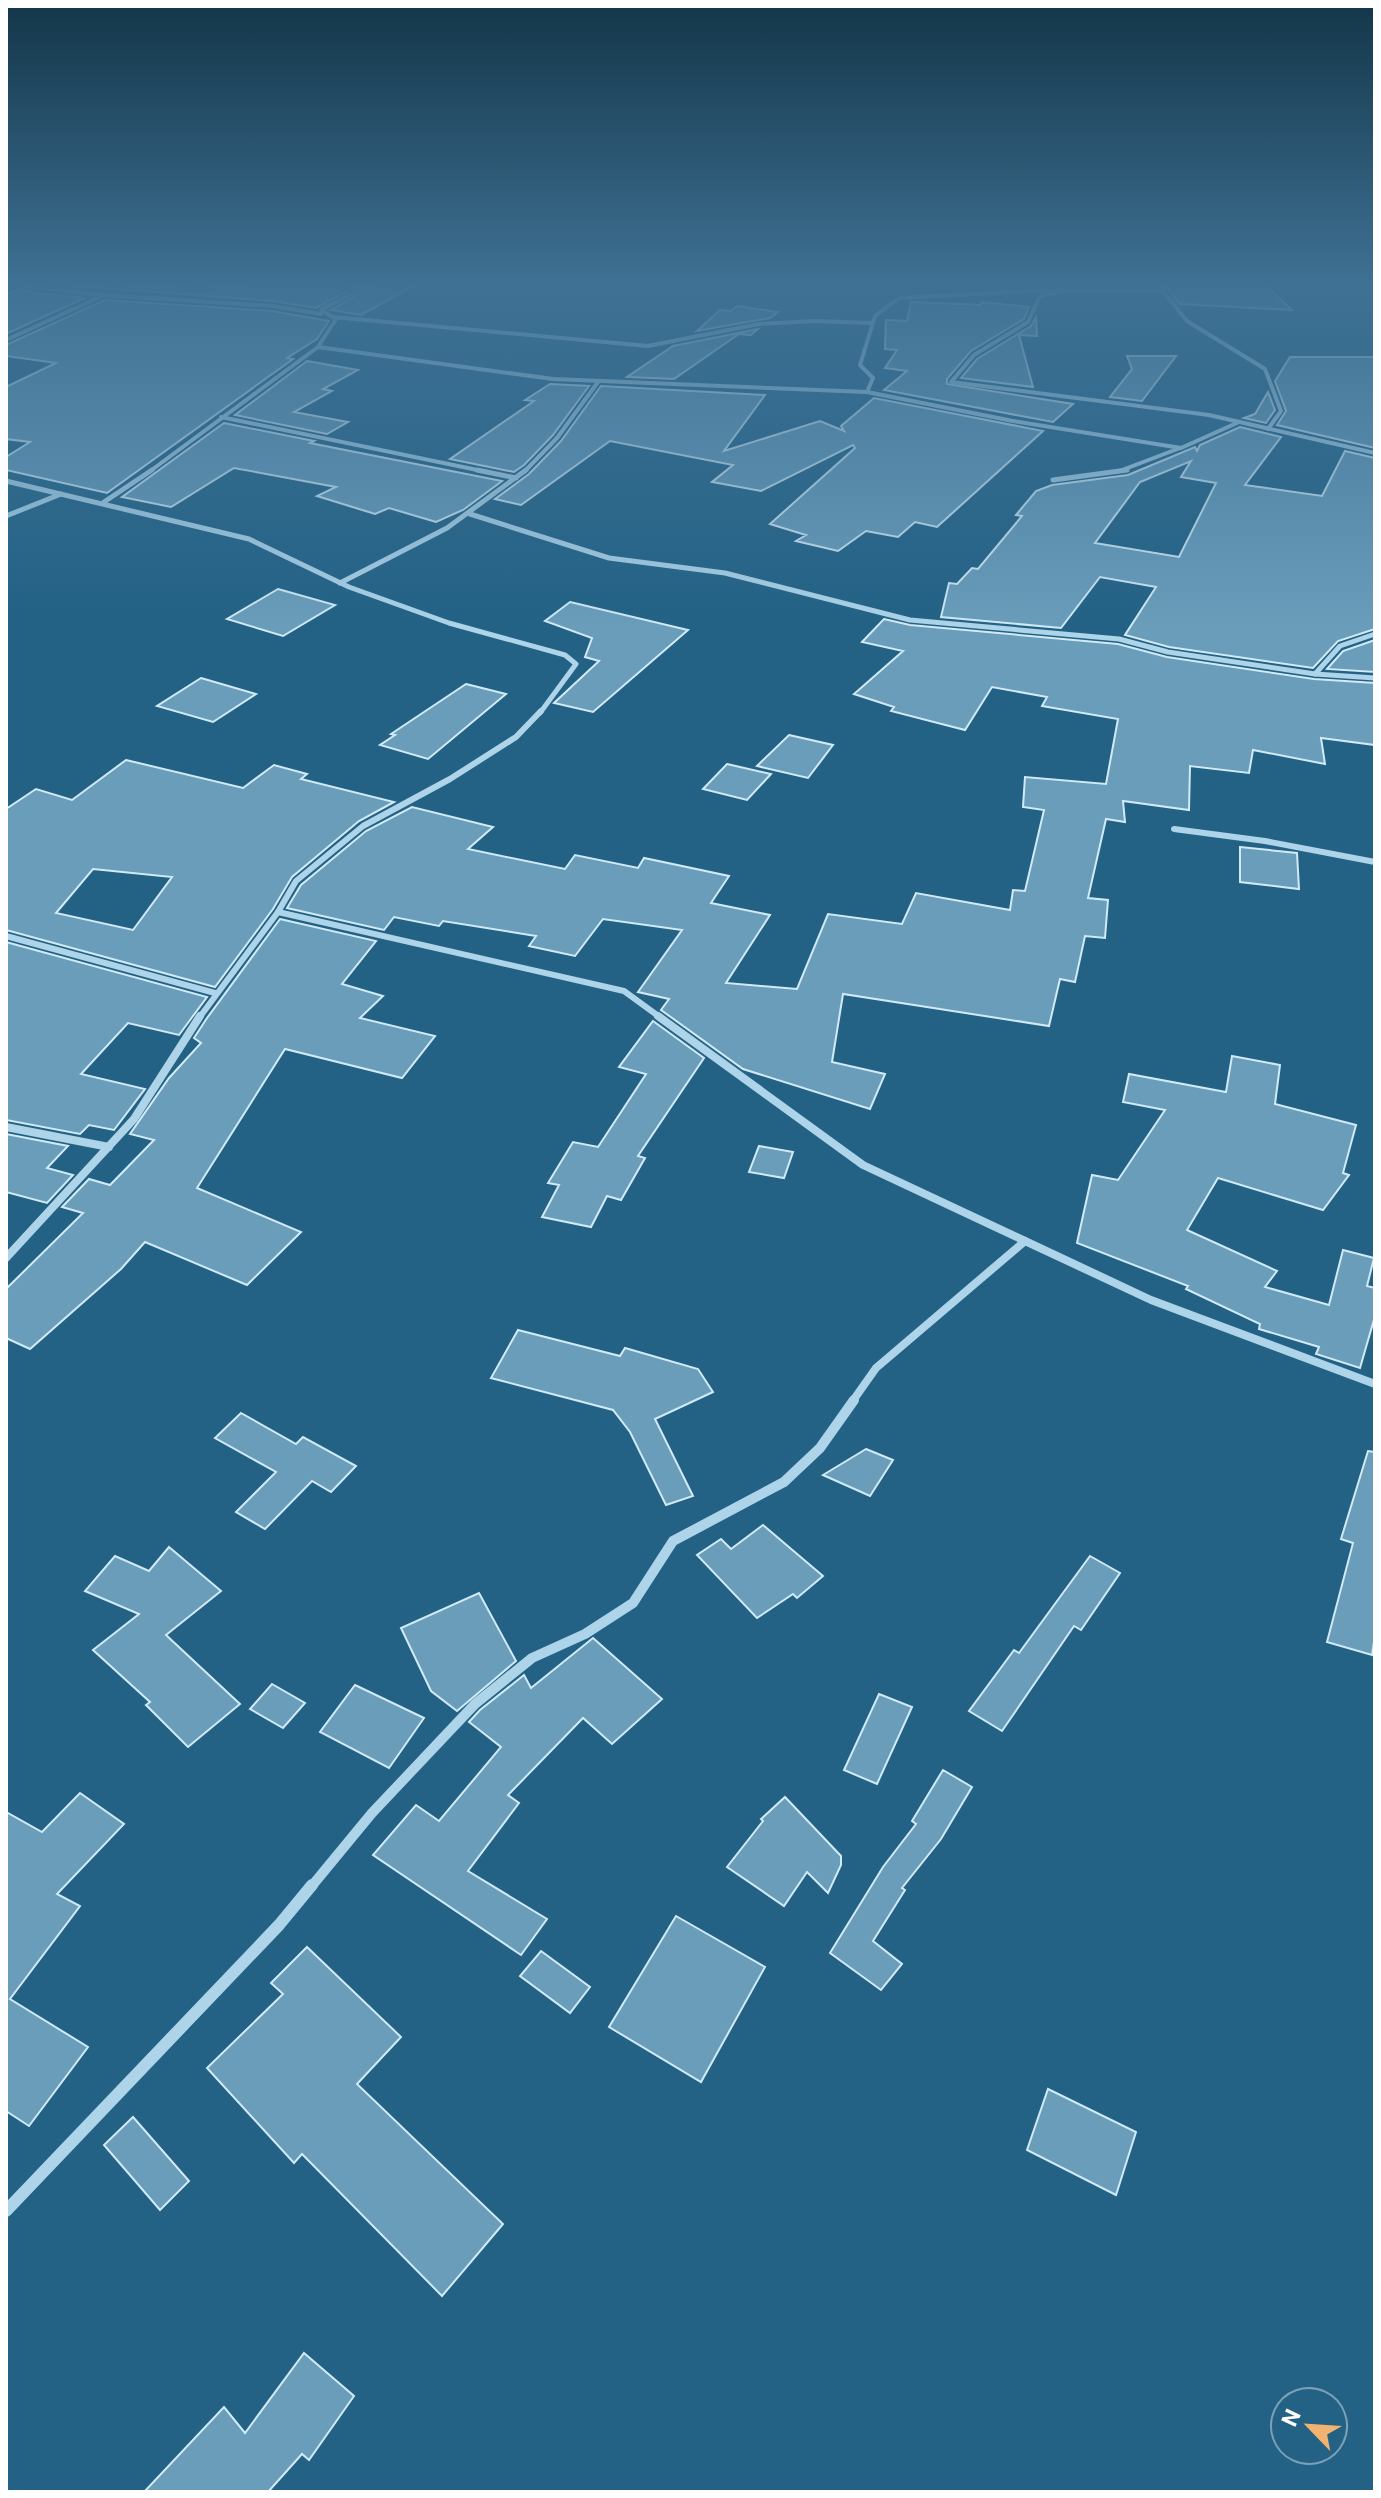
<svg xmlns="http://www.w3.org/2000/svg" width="1381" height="2498" font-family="Roboto,sans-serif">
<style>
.building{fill:#699dba;stroke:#d1eaf7;stroke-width:2;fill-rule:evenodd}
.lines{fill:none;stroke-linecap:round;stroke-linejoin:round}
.minor-far5{stroke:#add4e9;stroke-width:4}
.minor-far4{stroke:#add4e9;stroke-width:5}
.minor-far3{stroke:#add4e9;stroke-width:6}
.minor-far2{stroke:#add4e9;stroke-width:8}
.minor-far1{stroke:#add4e9;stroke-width:10}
.minor{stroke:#add4e9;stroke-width:12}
</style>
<rect width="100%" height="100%" fill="#236285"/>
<g class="building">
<polygon points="44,280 206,289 217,284 244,288 244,280 368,280 316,308 273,301 37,283"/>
<polygon points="383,280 425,280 361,315 331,310"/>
<polygon points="1166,280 1260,280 1292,310 1180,304 1168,289"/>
<polygon points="20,289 37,293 85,298 6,334 6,294"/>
<polygon points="105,300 272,311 329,321 317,339 287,358 293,359 107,493 6,470 6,457 30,442 6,439 6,387 56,363 6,356 6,345"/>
<polygon points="911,302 981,305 982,302 1029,307 1024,319 971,351 947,379 947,384 1073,404 1053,422 884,390 907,371 885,368 897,350 885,349 886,320 907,321"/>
<polygon points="737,306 778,312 770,318 697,331 720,310 731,311"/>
<polygon points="1036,317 1037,336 1019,335 1033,387 961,378 977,359 1031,326"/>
<polygon points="758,329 751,335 739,334 674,379 627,377 673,346"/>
<polygon points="1127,356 1176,356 1142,401 1110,397 1132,369"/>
<polygon points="1290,357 1375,357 1375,448 1277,425 1286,411 1275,381"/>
<polygon points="307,361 358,370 323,389 332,391 294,412 348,422 327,434 235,415"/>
<polygon points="550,384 589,386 553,435 524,465 514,472 450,459 534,401 525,400"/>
<polygon points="601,386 765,395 724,451 820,421 844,431 841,426 874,398 1043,431 937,527 915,522 898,537 866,531 838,551 796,541 806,535 770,524 855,448 853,445 761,491 712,482 733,465 610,441 521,505 495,499 529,474 561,441"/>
<polygon points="1268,392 1275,410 1266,423 1244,418 1255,414"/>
<polygon points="224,423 314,441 310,443 502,481 463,510 436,522 389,508 375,514 317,496 336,487 234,468 171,507 122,497"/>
<path d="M1240,427L1281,437L1245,485L1322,496L1345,451L1375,458V629L1338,641L1313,668L1169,647L1125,635L1156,587L1100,577L1061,628L941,617L949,583L957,584L972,568L978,569L1022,516L1016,515L1036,491L1052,485L1128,475L1195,447L1197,451L1200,445ZM1191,461L1181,477L1216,483L1179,557L1095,543L1140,482Z"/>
<polygon points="278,589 335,605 283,636 227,619"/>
<polygon points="570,602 688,630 593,712 554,703 599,661 585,657 592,638 545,621"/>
<polygon points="884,619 910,625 1118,644 1167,657 1314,679 1375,683 1375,745 1321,738 1325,764 1253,750 1249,773 1190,766 1189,810 1123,801 1125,822 1106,819 1088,898 1108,900 1105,938 1085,936 1075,982 1060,979 1049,1026 843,994 832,1062 885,1074 870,1109 743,1069 661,1010 669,999 638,992 682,930 603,919 575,956 529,946 536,936 443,921 439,926 394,917 384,930 287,908 301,885 366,831 412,807 493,827 468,849 565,869 575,855 638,868 644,858 729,876 711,903 770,915 726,983 797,989 828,914 902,924 916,893 1010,910 1013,890 1025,891 1044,810 1023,807 1025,777 1106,784 1118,719 1042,706 1047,697 992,687 965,730 891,711 894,707 854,694 903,651 862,642"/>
<polygon points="1375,640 1375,672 1327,669 1343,651"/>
<polygon points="201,678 256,694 213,722 157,706"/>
<polygon points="466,684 506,694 428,759 380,745 395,735 391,734"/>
<polygon points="789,735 833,745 808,778 757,766"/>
<path d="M126,760L243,788L274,765L307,774L301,779L394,802L359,821L292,877L273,909L215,987L6,930V809L36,789L72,800ZM93,869L172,877L133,930L56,913Z"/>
<polygon points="727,764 771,774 747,800 703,789"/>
<polygon points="1240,847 1297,853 1299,889 1240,882"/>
<polygon points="280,919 376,941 342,984 383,996 360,1018 435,1036 402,1078 285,1049 197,1188 301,1232 247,1285 145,1242 121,1269 30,1349 6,1338 6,1289 83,1213 62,1207 89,1179 110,1185 154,1140 130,1134 169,1078 201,1043 194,1038 207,1018"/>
<polygon points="6,942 207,997 179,1035 128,1023 81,1074 145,1089 114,1130 89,1125 80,1134 6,1120"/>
<polygon points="653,1021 704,1058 638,1156 645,1158 621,1200 607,1196 591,1227 542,1217 559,1185 548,1183 573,1142 598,1147 646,1074 619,1067"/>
<polygon points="1232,1056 1280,1065 1275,1104 1356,1125 1343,1173 1349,1175 1323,1210 1218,1178 1187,1230 1277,1271 1265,1287 1329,1305 1343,1250 1374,1258 1367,1286 1375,1288 1375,1316 1360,1368 1316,1354 1319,1347 1259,1329 1260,1324 1186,1289 1188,1286 1077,1243 1092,1175 1118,1180 1165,1110 1123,1102 1129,1074 1226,1092"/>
<polygon points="6,1134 68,1146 47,1168 73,1175 47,1203 6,1192"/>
<polygon points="759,1146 793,1152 784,1178 749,1172"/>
<polygon points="518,1330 620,1356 625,1348 698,1369 713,1392 655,1419 693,1496 666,1505 630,1432 613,1410 491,1378"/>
<polygon points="241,1413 296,1444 303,1437 356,1466 331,1492 312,1481 265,1529 236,1512 276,1472 215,1438"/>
<polygon points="866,1449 893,1460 870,1496 823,1475"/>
<polygon points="1368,1451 1375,1452 1375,1635 1372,1655 1327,1642 1353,1543 1341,1539"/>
<polygon points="763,1525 823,1576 797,1598 793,1594 757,1618 697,1555 721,1539 731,1549"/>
<polygon points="169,1547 221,1591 166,1635 240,1704 188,1747 146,1705 150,1702 93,1650 139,1614 85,1591 115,1556 149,1571"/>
<polygon points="1090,1556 1120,1573 1081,1630 1074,1626 1002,1731 969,1711 1014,1650 1019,1653"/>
<polygon points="479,1593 516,1661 457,1711 431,1691 401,1628"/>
<polygon points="593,1638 662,1699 612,1744 583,1718 508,1795 519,1803 468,1871 547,1919 521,1955 373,1855 416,1805 439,1821 501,1747 469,1722 480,1710 524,1675 531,1688"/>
<polygon points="272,1684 305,1703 283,1728 250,1709"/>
<polygon points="355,1685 424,1718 389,1768 320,1732"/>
<polygon points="879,1694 912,1707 877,1784 844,1770"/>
<polygon points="943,1770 972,1787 941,1839 902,1888 905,1890 873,1941 902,1964 881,1990 830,1953 883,1867 916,1824 912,1821"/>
<polygon points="80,1793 124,1824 57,1894 80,1906 10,1999 88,2047 29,2126 6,2111 6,1812 42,1832"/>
<polygon points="785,1797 841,1856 841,1865 828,1893 807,1872 784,1906 727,1867 763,1821 761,1819"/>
<polygon points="676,1916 765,1967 701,2082 609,2027"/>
<polygon points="307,1947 401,2037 357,2084 503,2224 442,2296 302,2154 294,2163 207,2068 283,1994 271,1983"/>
<polygon points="541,1951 590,1987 570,2013 520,1976"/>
<polygon points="1048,2089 1136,2132 1116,2195 1027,2150"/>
<polygon points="133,2117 189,2181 160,2210 104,2145"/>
<polygon points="304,2353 354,2396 309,2460 302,2454 268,2492 144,2492 224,2407 245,2433"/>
</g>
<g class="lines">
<g class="minor-far5">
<polyline points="6,280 38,288 103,295"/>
<polyline points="378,280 321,310 336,319 318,347 553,379 867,392 1013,421 1181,448 1239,422"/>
<polyline points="1161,280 1163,291 1187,321 1265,369 1281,411 1268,429"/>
<polyline points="1059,292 1040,296 1028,322 974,355 951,382 1209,415 1375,453"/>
<polyline points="333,317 648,346 759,324 815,321 872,323"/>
<polyline points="6,340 104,295 273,306 321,314"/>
<polyline points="867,392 873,378 860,365 875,316 899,298 1028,291 1163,291"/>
<polyline points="221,417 487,472"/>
<polyline points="149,472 318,347"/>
<polyline points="524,472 557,438 598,382"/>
<polyline points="1117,472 1180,448"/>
</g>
<g class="minor-far4">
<polyline points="477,470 516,478"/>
<polyline points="1053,480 1127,470"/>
<polyline points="6,481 249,539 349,587 449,623 565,655 576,664 540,713"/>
<polyline points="104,502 152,470"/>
<polyline points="470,514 609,558 725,573 910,620 1119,639 1168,652 1315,674 1375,678"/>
<polyline points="6,516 61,494"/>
<polyline points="340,583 447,528 526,470"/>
<polyline points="1315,674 1340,646 1375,634"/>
</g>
<g class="minor-far3">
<polyline points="1174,829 1265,841 1375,862"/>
<polyline points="278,912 624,991 661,1018"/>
<polyline points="6,936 215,993"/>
<polyline points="199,1018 278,912 296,881 363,826 450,779 516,737 541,711"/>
</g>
<g class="minor-far2">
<polyline points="658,1016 863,1165 1151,1300 1375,1384"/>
<polyline points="6,1127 109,1147"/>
<polyline points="6,1258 134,1119 200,1016"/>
<polyline points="852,1402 876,1368 1025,1241"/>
</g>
<polyline class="minor-far1" points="311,1887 372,1813 475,1704 532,1658 585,1634 633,1603 673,1541 784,1482 820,1448 854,1400"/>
<polyline class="minor" points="6,2211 279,1925 312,1885"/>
</g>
<linearGradient id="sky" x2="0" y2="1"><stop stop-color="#133649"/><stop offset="0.45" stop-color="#3f7194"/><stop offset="1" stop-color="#3f7194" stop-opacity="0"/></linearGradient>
<rect width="1381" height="629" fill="url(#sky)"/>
<rect width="1381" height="2498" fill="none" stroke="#ffffff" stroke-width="16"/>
<g transform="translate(1309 2426) rotate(295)"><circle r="38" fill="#236285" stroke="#7ba1b6" stroke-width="2"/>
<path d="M0-6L14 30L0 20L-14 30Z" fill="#f3b370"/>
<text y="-12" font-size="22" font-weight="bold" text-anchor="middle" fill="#ffffff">N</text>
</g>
</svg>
